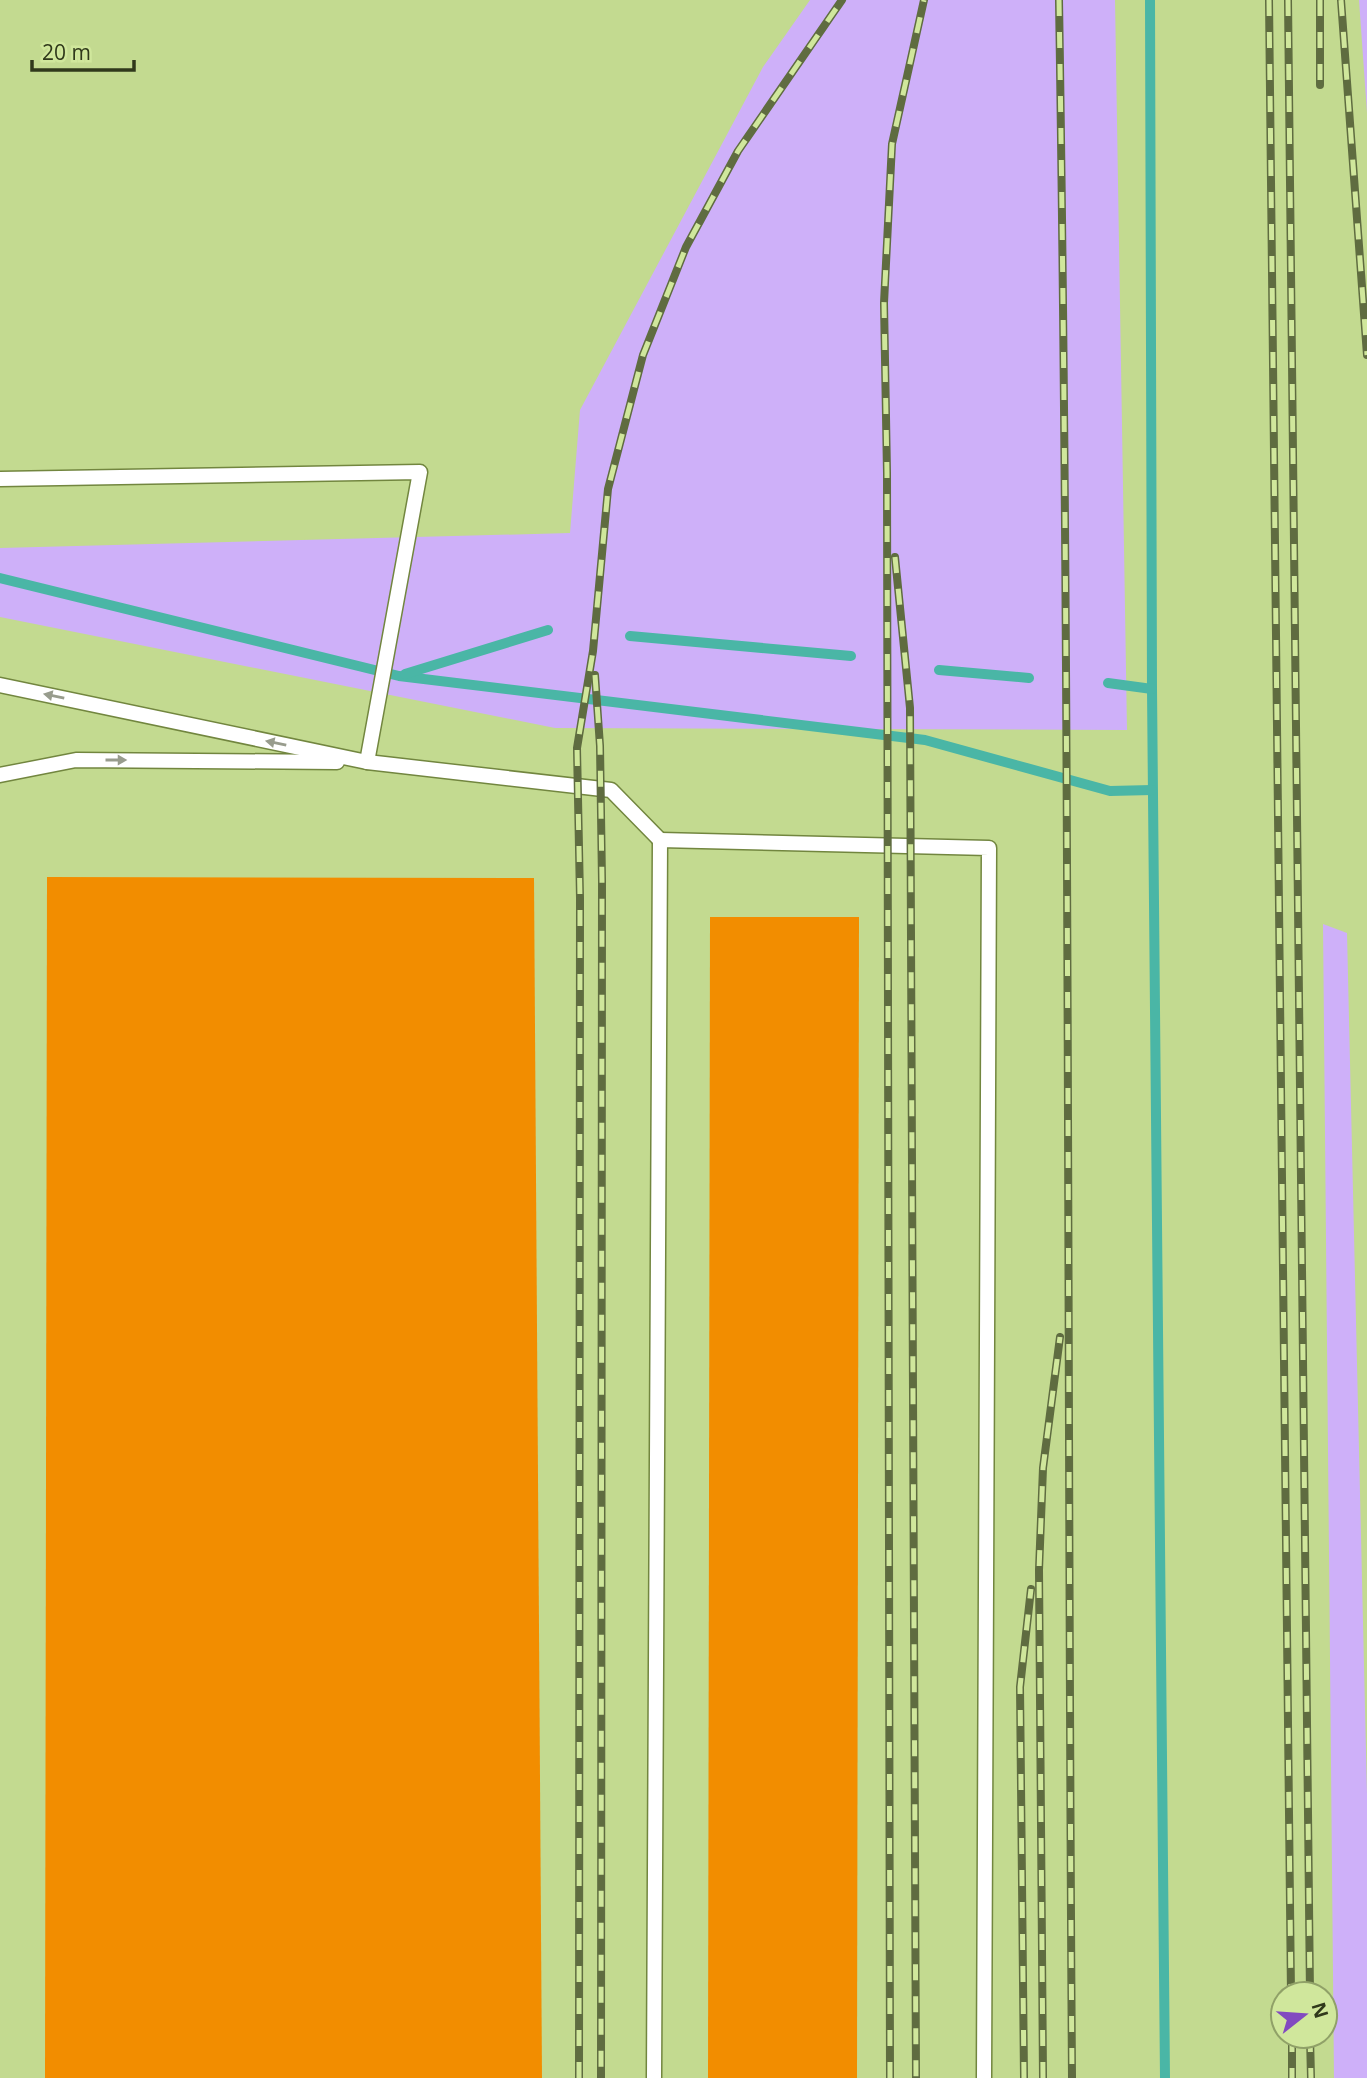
<svg xmlns="http://www.w3.org/2000/svg" width="1367" height="2078" font-family="'Open Sans',sans-serif">
<style>
.green{fill:#ceb0f9}
.lines{fill:none;stroke-linecap:round;stroke-linejoin:round}
.stream{stroke:#4ab6a6;stroke-width:10}
.building{fill:#f28d00}
.service-casing{stroke:#72863f;stroke-width:17}
.service{stroke:#fff;stroke-width:14}
.rail-casing{stroke:#5f6c40;stroke-width:8}
.rail{stroke:#d0e79c;stroke-width:5;stroke-dasharray:16;stroke-linecap:butt}
.oneway{fill:#989c8d}
</style>
<rect width="100%" height="100%" fill="#c3da90"/>
<g class="green">
<polygon points="810,0 1115,0 1127,730 555,728 0,617 0,548 570,533 580,410 763,67"/>
<polygon points="1359,0 1367,0 1367,113"/>
<polygon points="1323,924 1347,933 1367,1795 1367,2078 1334,2078"/>
</g>
<g class="lines">
<g class="stream">
<polyline points="1150,0 1152,689 1165,2078"/>
<polyline points="0,578 399,676 925,740 1110,791 1152,790"/>
<polyline points="630,636 851,656"/>
<polyline points="939,670 1029,678"/>
<polyline points="405,674 548,630"/>
<polyline points="1108,683 1152,689"/>
</g>
</g>
<g class="building">
<polygon points="47,877 534,878 542,2078 45,2078"/>
<polygon points="710,917 859,917 857,2078 708,2078"/>
</g>
<g class="lines">
<defs>
<g id="service">
<polyline points="0,479 420,472 367,762"/>
<polyline points="0,685 367,762 611,790 660,840"/>
<polyline points="0,775 76,760 337,762"/>
<polyline points="654,2078 660,840 989,848 984,2078"/>
</g>
</defs>
<use href="#service" class="service-casing"/>
<use href="#service" class="service"/>
<defs>
<g id="rail">
<path d="M1059,0C1070,693 1067,1385 1072,2078"/>
<polyline points="1269,0 1291,1994"/>
<polyline points="1288,0 1310,1994"/>
<polyline points="1320,0 1320,85"/>
<polyline points="1341,0 1367,355"/>
<polyline points="895,557 910,708 916,2078"/>
<polyline points="595,675 600,746 602,881 601,2078"/>
<polyline points="1292,2036 1292,2078"/>
<polyline points="1310,2036 1311,2078"/>
<polyline points="579,2078 580,898 577,748 593,651 608,489 643,355 686,247 738,151 842,0"/>
<polyline points="890,2078 887,473 884,303 892,144 924,0"/>
<polyline points="1024,2078 1020,1687 1031,1589"/>
<polyline points="1043,2078 1039,1570 1043,1468 1060,1337"/>
</g>
</defs>
<use href="#rail" class="rail-casing"/>
<use href="#rail" class="rail"/>
</g>
<defs><path id="oneway-solid" d="M-6-.8H1V-3.2L6.5 0L1 3.2V.8H-6Z" transform="scale(1.75)"/></defs>
<g class="oneway">
<use href="#oneway-solid" transform="translate(54 696) rotate(-168)"/>
<use href="#oneway-solid" transform="translate(276 743) rotate(-168)"/>
<use href="#oneway-solid" transform="translate(116 760)"/>
</g>
<g transform="translate(1304 2015) rotate(73)"><circle r="33" fill="#d0e79c" stroke="#90a168" stroke-width="2"/>
<path d="M0-5L12 26L0 18L-12 26Z" fill="#824ac0"/>
<text y="-10" font-size="19" font-weight="bold" text-anchor="middle" fill="#30391b">N</text>
</g>
<path d="M32 60v10h102v-10" fill="none" stroke="#30391b" stroke-width="3.5"/>
<text x="42" y="60" font-size="21" fill="#30391b" stroke="#d0e79c" stroke-width="5" paint-order="stroke">20 m</text>
</svg>
